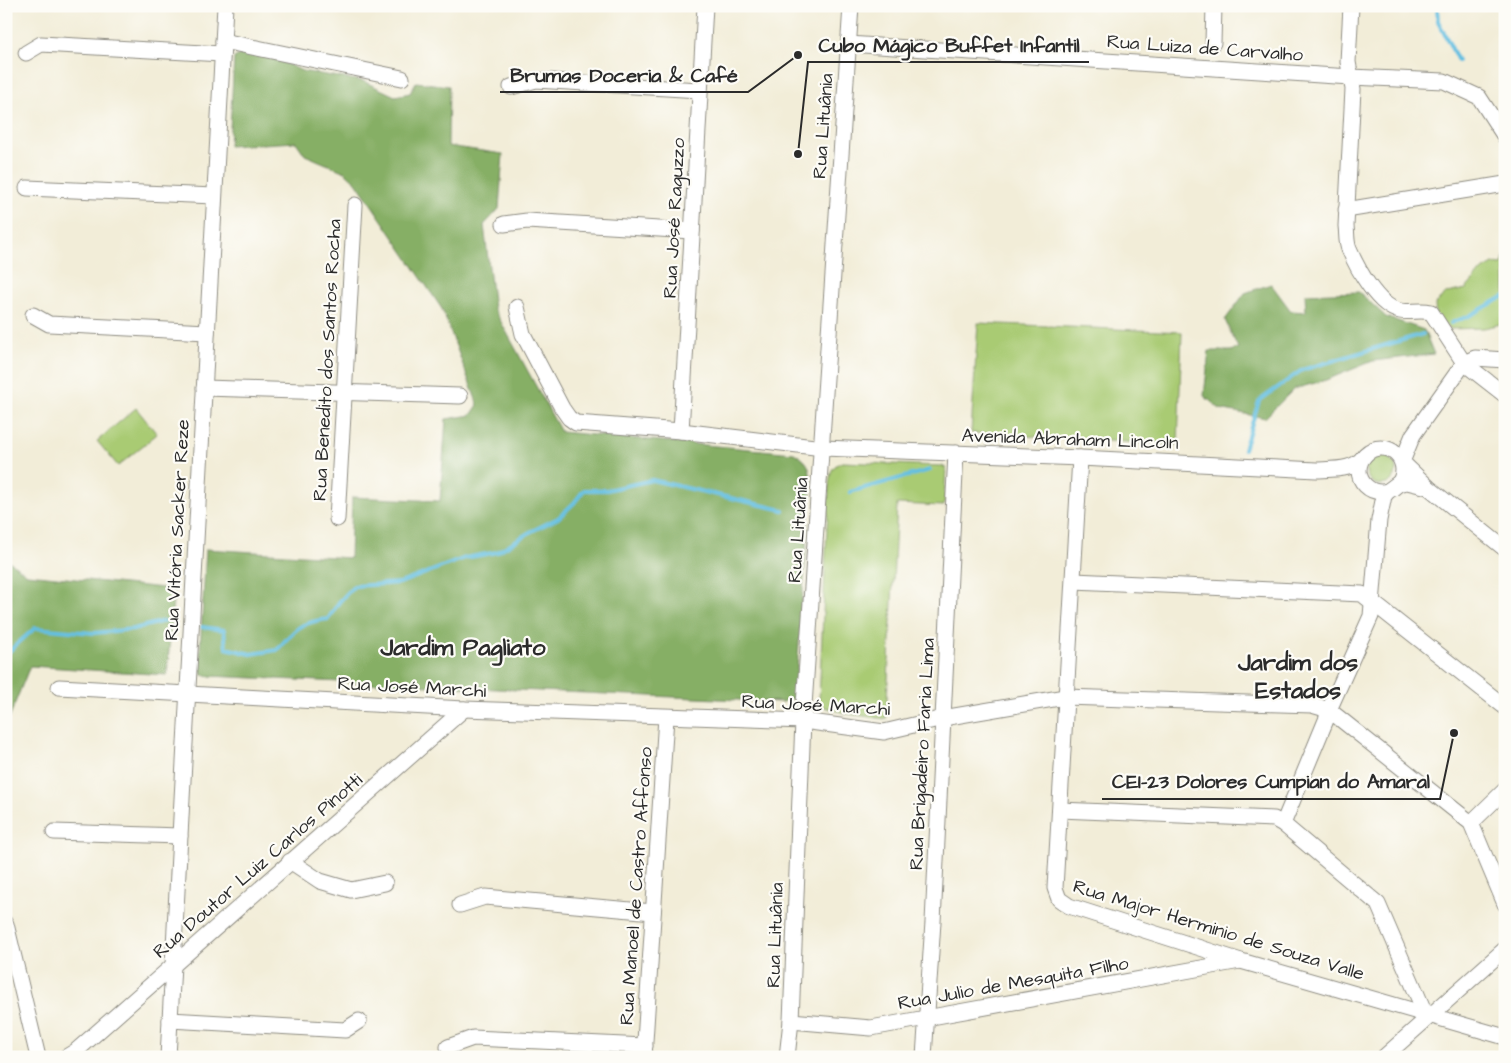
<svg xmlns="http://www.w3.org/2000/svg" width="1511" height="1063" font-family="'Architects Daughter',sans-serif">
<style>
.green{fill:#a9cb73;stroke:#6a7b4f}
.forest{fill:#86af65;stroke:#586d48}
.lines{fill:none;stroke-linecap:round;stroke-linejoin:round}
.stream{stroke:#63bfe1;stroke-width:4}
.minor-casing{stroke:#8e8c82;stroke-width:17}
.minor{stroke:#fff;stroke-width:15}
.labels{text-anchor:middle;stroke-width:4.5;stroke-linejoin:round;paint-order:stroke}
.street-label{font-size:19px;fill:#2b2b2b;stroke:#fdfcf7}
.district-label{font-size:24px;font-weight:bold;fill:#2b2b2b;stroke:#fdfcf7}
.leader{fill:none;stroke:#2b2b2b;stroke-width:2}
.callout-dot{fill:#2b2b2b;stroke:#fdfcf7;stroke-width:2}
.callout-label{font-size:20px;text-anchor:middle;font-weight:bold;fill:#2b2b2b;stroke:#fdfcf7;stroke-width:4.5;stroke-linejoin:round;paint-order:stroke}
</style>
<rect width="100%" height="100%" fill="#fdfcf7"/>
<filter id="ink" filterUnits="userSpaceOnUse"><feTurbulence type="fractalNoise" baseFrequency=".02" numOctaves="2"/><feDisplacementMap in="SourceGraphic" scale="10" xChannelSelector="R" yChannelSelector="G"/><feConvolveMatrix kernelMatrix="1 2 1 2 8 2 1 2 1" color-interpolation-filters="sRGB"/></filter>
<filter id="wash" filterUnits="userSpaceOnUse"><feTurbulence type="fractalNoise" baseFrequency=".0096" numOctaves="4" result="noise"/><feDisplacementMap in="SourceGraphic" scale="20" xChannelSelector="R" yChannelSelector="G"/><feGaussianBlur stdDeviation="1.12" result="paint"/><feColorMatrix in="noise" values="0 0 0 0 0 0 0 0 0 0 0 0 0 0 0 0 0 1.4 0 .05"/><feComposite in="paint" operator="in"/></filter>
<g filter="url(#wash)">
<rect width="100%" height="100%" fill="#f2edd8"/>
<g class="green">
<polygon points="1505,255 1505,323 1484,328 1451,329 1436,320 1435,304 1447,293 1466,289 1481,271 1493,264 1502,265"/>
<polygon points="978,323 1182,332 1178,445 971,433"/>
<polygon points="136,408 157,434 118,466 97,441"/>
<circle cx="1381" cy="470" r="15"/>
<path d="M842,462L942,466L946,468L944,506L897,504L886,719L847,714L822,706L819,700L829,485C831,472 830,467 842,462Z"/>
</g>
<g class="forest">
<path d="M246,51L268,55L302,71L363,81L395,96L410,93L416,82L449,86L448,146L503,154L499,209L484,225L494,309L561,432L794,453C810,462 810,468 811,485L795,696L789,700L783,702L209,676L202,674L199,668L206,549L350,558L352,497L440,501L446,419L471,415L478,405L442,309L356,182L345,172L305,155L296,142L229,146L234,58Z"/>
<polygon points="1271,284 1291,311 1306,312 1305,294 1359,292 1386,317 1424,330 1434,354 1373,361 1326,380 1294,389 1265,418 1220,409 1204,396 1209,351 1231,351 1238,348 1225,320 1245,293"/>
<polygon points="6,559 27,574 174,589 167,675 30,666 9,718 6,718"/>
</g>
<g class="lines">
<g class="stream">
<polyline points="1437,6 1438,21 1458,61"/>
<polyline points="1451,323 1469,316 1505,296"/>
<polyline points="1244,449 1259,401 1302,370 1423,334"/>
<polyline points="850,492 930,470"/>
<path d="M202,627L224,630L226,648L251,654L277,650C295,629 300,622 328,619L339,602L354,586L400,583L465,558L497,552L530,532L558,518L574,503L584,490H607L652,480L783,510"/>
<polyline points="6,654 35,628 94,633 134,629 164,621"/>
</g>
</g>
</g>
<g filter="url(#ink)">
<g class="lines">
<defs>
<g id="minor">
<path d="M1351,6L1348,62L1353,89L1346,226C1347,233 1346,242 1349,249C1357,268 1378,307 1400,311C1410,313 1420,309 1431,312L1464,363L1505,395"/>
<polyline points="223,41 402,78"/>
<polyline points="1213,43 1214,6"/>
<polyline points="848,44 1350,77 1444,81 1479,97 1505,137"/>
<polyline points="26,53 41,44 222,54"/>
<polyline points="511,87 536,80 699,90"/>
<polyline points="27,188 214,196"/>
<polyline points="1346,210 1505,184"/>
<polyline points="504,224 527,221 692,231"/>
<path d="M517,307L523,334L562,408L569,418L576,423L681,431L823,448L1080,458L1316,470C1334,469 1355,471 1365,455"/>
<polyline points="33,315 49,324 207,332"/>
<polyline points="1464,363 1413,435 1402,462 1428,487 1505,549"/>
<polyline points="1464,363 1475,358 1505,360"/>
<polyline points="204,388 460,396"/>
<polyline points="681,431 705,6"/>
<circle cx="1381" cy="470" r="22"/>
<polyline points="1080,458 1055,888 1059,899 1069,906 1241,961 1505,1037"/>
<polyline points="337,519 355,205"/>
<polyline points="1074,581 1362,594 1505,707"/>
<polyline points="59,687 464,709 803,721 884,732 943,718 1065,697 1312,705 1329,710 1471,823 1505,904"/>
<polyline points="1060,810 1274,819 1283,824 1378,904 1425,1013"/>
<polyline points="1471,823 1505,790"/>
<polyline points="1283,824 1326,720 1329,710 1371,616 1379,520 1384,496 1389,490 1397,484 1407,482 1428,487"/>
<polyline points="54,832 180,836"/>
<polyline points="290,861 320,881 351,890 385,883"/>
<polyline points="460,905 485,897 653,912"/>
<polyline points="6,924 38,1057"/>
<polyline points="170,1020 345,1030 359,1021"/>
<polyline points="791,1021 871,1028 1240,961"/>
<polyline points="448,1047 473,1038 645,1046"/>
<polyline points="66,1057 76,1051 464,709"/>
<polyline points="168,1057 225,6"/>
<polyline points="644,1057 666,717"/>
<polyline points="787,1057 791,1021 803,721 851,6"/>
<polyline points="924,1057 933,922 956,453"/>
<polyline points="1384,1057 1505,949"/>
</g>
</defs>
<use href="#minor" class="minor-casing"/>
<use href="#minor" class="minor"/>
</g>
</g>
<g class="labels">
<g class="street-label">
<text transform="translate(1205 47) rotate(4)" y="7">Rua Luiza de Carvalho</text>
<text transform="translate(822 126) rotate(-86)" y="7">Rua Lituânia</text>
<text transform="translate(673 218) rotate(-87)" y="7">Rua José Raguzzo</text>
<text transform="translate(326 360) rotate(-87)" y="7">Rua Benedito dos Santos Rocha</text>
<text transform="translate(1070 438) rotate(2)" y="7">Avenida Abraham Lincoln</text>
<text transform="translate(176 530) rotate(-87)" y="7">Rua Vitória Sacker Reze</text>
<text transform="translate(797 530) rotate(-86)" y="7">Rua Lituânia</text>
<text transform="translate(412 686) rotate(3)" y="7">Rua José Marchi</text>
<text transform="translate(816 704) rotate(3)" y="7">Rua José Marchi</text>
<text transform="translate(921 754) rotate(-87)" y="7">Rua Brigadeiro Faria Lima</text>
<text transform="translate(257 865) rotate(-41)" y="7">Rua Doutor Luiz Carlos Pinotti</text>
<text transform="translate(635 886) rotate(-86)" y="7">Rua Manoel de Castro Affonso</text>
<text transform="translate(1219 929) rotate(17)" y="7">Rua Major Herminio de Souza Valle</text>
<text transform="translate(774 935) rotate(-88)" y="7">Rua Lituânia</text>
<text transform="translate(1013 982) rotate(-10)" y="7">Rua Julio de Mesquita Filho</text>
</g>
<g class="district-label">
<text x="463" y="655">Jardim Pagliato</text>
<text x="1298" y="670">Jardim dos<tspan x="1298" dy="28">Estados</tspan></text>
</g>
</g>
<path class="leader" d="M798 154L808 62H1089M798 55L748 92H500M1454 733L1440 799H1102"/>
<g class="callout-dot">
<circle cx="798" cy="154" r="5"/>
<circle cx="798" cy="55" r="5"/>
<circle cx="1454" cy="733" r="5"/>
</g>
<g class="callout-label">
<text x="949" y="52">Cubo Mágico Buffet Infantil</text>
<text x="624" y="82">Brumas Doceria &amp; Café</text>
<text x="1271" y="788">CEI-23 Dolores Cumpian do Amaral</text>
</g>
<rect width="1511" height="1063" fill="none" stroke="#fdfcf7" stroke-width="25"/>
</svg>
